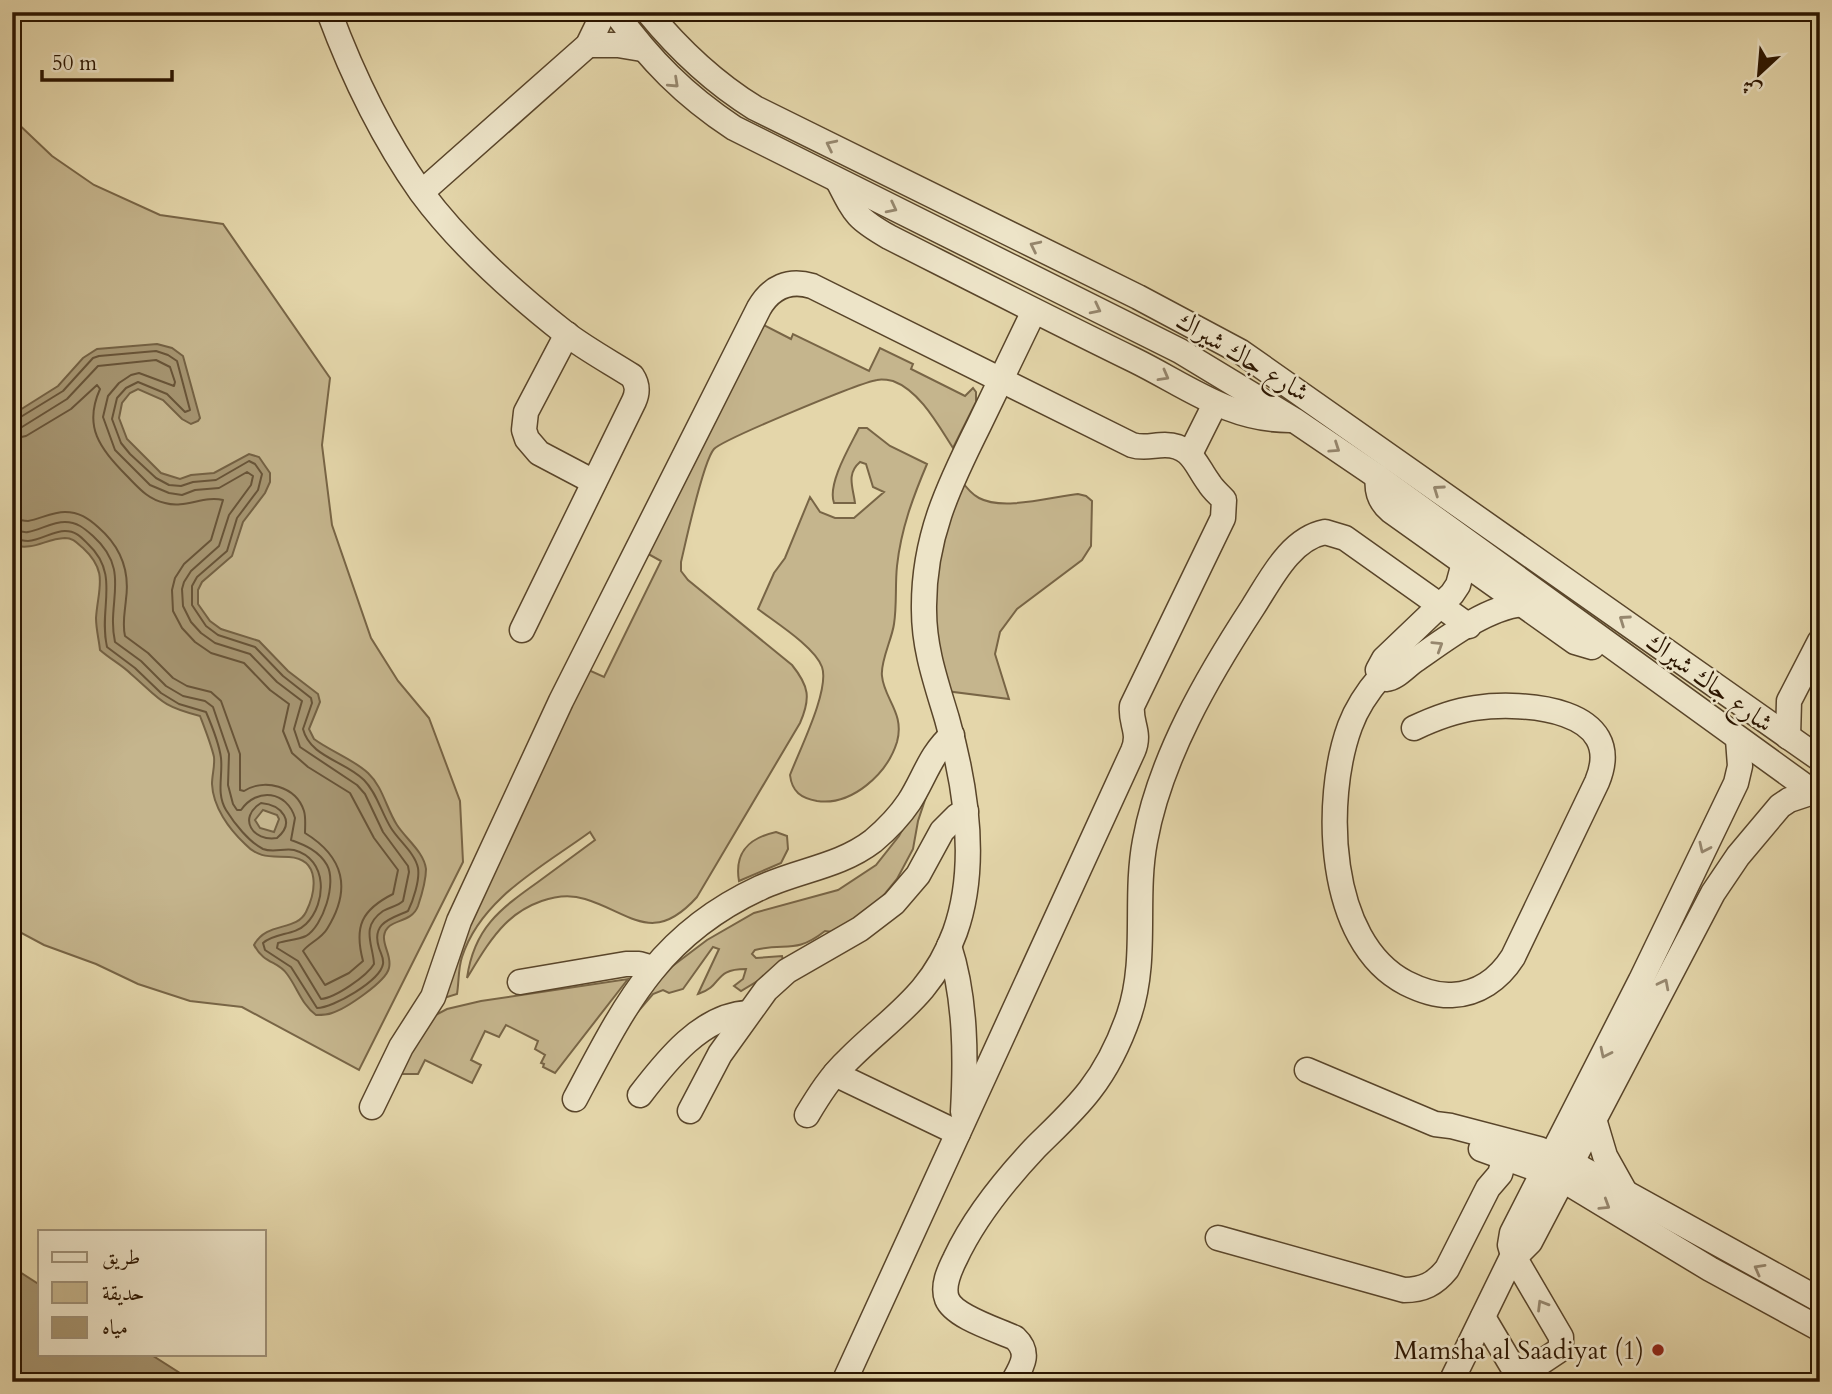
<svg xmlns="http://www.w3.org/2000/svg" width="1832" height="1394" font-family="Cardo,Amiri,serif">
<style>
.green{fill:#c5b58d;stroke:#786546;stroke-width:2}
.water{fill:#a59470;stroke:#746143;stroke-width:2;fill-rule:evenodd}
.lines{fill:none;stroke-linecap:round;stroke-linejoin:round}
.shore{stroke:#685438;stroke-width:2}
.minor-casing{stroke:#59452a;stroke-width:27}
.minor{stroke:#ede4c8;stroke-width:24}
.oneway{stroke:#96876e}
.poi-dot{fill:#8f2418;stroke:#ede4c8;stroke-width:2.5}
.labels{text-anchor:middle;stroke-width:5;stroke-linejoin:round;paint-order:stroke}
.street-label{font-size:26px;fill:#2b1500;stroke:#ede4c8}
.poi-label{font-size:26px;fill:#2b1500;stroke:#ede4c8;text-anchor:end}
</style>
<rect width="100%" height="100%" fill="#e4d6aa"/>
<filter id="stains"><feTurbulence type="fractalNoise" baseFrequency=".00286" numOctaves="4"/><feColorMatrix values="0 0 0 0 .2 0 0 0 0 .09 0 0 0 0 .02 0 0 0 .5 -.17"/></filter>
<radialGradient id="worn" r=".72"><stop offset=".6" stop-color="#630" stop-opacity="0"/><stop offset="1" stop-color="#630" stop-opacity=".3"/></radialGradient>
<g class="green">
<polygon points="12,118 52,156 94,185 160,215 223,224 330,378 322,445 332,525 371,638 398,681 429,718 460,801 463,862 359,1070 242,1007 190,1001 138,984 96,964 44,945 12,928"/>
<path d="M754,320L791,339L793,334L869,371L880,348L913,364L911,369L965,396L973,388L976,392V402L953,448C938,425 920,391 893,381C888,380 882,379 877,380C859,383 724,439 714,449C703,461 686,541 681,562V571L688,580L792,665C809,686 811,698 800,723L697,897C653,946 631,913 585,899C557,890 524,905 505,924C490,939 478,960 467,978C474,928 500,909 538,882C557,868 576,854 595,840L590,832C542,867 481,898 462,957C458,969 459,982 457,994L444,998L443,981L582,667L604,677L661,561L641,550Z"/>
<path d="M859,428H867L890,446L927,464C913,497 901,529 897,566C895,585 897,605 894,624C892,639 880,662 882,676C884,699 905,713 897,742C887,774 852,806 817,801C801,798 792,792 790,775C799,751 830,690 822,667C815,647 775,622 758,609L774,573L785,558L810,497L820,512L835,518H854L884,492L873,487L866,464L860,462C846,474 853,487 855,503H834C827,484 850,446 859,428Z"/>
<path d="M960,479C965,486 971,494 979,498C1003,511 1051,497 1078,494L1086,496L1092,501L1091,546L1082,560L1017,609L1000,632L995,654L1009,699L946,691L929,632V571Z"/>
<path d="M935,770L918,821L913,849L897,879L871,911L842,933L825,931C794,955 787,942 755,950L752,954L756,958L782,956L784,965L741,991L734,986L743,979L746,969C712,969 724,986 698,994L719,949L713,947L683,989L669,993L663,990L653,994L635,1015L658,977L707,940L754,913L838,890L876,865L899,836Z"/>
<path d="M776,832L787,836L788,849L781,863L739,881C734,852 749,838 776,832Z"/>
<polygon points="628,979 555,1073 543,1067 544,1064 541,1063 545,1055 535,1049 538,1041 506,1025 499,1037 485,1031 471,1060 481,1065 472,1083 425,1060 418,1074 403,1074 395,1071 430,1018 447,1009 481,1001"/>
</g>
<g class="water">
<path d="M157,344L172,348L183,356L200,418L198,421L191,424L182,419L163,400L138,389L130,393L122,403L119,418L127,439L161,473L180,479L191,475L214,473L249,454L259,457L270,473V482L265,493L243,522L232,556L202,582L198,590V604L210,621L221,629L259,641L288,671L318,694L320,702L309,729L314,739C330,751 353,759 368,773C383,787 386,808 397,825C406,839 424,852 426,869C426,879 421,897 418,906C411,925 387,917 384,936C383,947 392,956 389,968C386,982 345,1009 332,1013C327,1015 321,1015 316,1015C302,1005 297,987 287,974C278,961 264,964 254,945C267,921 296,932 306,912C316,892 321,859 289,857C271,856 259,859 245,844C229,829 213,807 212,784C212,775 215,766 214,757C211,744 205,729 200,716C160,706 160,699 131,674C122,665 110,659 100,650C99,640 96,629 96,618C98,588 109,572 83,548C77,543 73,538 65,538C44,539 35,551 12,545V415L58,386L83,358L97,349ZM263,810L277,815L279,819L274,832L260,828L255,820Z"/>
<polygon points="12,1267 40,1285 40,1354 150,1354 194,1382 12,1382"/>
</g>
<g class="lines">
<g class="shore">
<path d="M12,420L19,418L63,391L93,358L99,356L156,351L168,355L177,361L190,410L185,412L167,394L138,382L126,388L117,398L112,419L121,443L130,454L156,478L169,485L181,486L193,482L216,480L249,461L255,464L262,474L258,490L237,518L227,551L197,577L192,586V605L206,626L218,635L255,647L283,676L311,698L312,703L303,729C310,757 345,761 364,780C377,793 381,812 391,828C399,841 415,853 418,868C420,880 413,901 408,911C390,919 371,923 379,948C381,954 384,958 383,964C380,981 333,1008 317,1008L291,967L265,950L263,943C276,932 294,936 306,924C327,903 328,859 294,850C284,848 273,853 263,849C249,842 234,823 226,810C216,793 223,776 221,758C219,743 212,726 206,712L179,704L161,693L135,668L107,647C98,608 121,575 88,544C81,537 76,531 65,531C53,531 41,540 28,541C23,541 17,539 12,539"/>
<path d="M12,428L22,427L67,399L98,366L156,360L170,367L175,382L174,386L139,373L131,375L119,383L108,396L103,417L115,450L150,485L169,493L182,495L195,490L219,488L247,472L253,476L251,485L229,515L219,546L191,571L184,582L182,589L183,606L191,622L201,633L215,643L250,654L277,682L302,701L294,729L300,747L357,785L365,794L383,832L408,866L409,872L403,901C398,906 390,907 383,911C360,927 373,944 374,964C367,976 335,998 321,999L298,961L277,948L278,943C287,940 297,940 306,936C323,926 337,883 327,865C319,851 305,845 291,840L295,818C287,791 257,787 241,810H237L233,804L228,785L229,754L213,707L205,701L183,696L166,686L141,661L115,642C106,601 132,571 93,536C84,528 77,522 65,522C52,522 40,530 28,532C23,533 17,530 12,530"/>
<path d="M12,439L26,436L71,409L97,385L100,389C83,427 100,448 126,475C138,487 147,499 165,503C185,509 204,495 223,500L211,540L184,564L175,578L172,590L173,611L182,628L195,642L211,653L244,663L270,690L289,704L283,731L292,753L308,767L350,793L374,838L398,870L393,894C361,910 354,927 363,961L349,973L325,985L303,951C309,943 321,939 327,929C352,889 344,857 305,833C305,826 306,818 304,811C296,786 264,778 244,791L240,790V754L221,701L211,692L187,686L173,678L148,653L125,636C122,623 125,612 126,599C130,570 120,546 98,527C88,518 79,512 65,512C52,512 40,519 28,521C23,521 17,519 12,519"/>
<path d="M261,803C282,805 296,822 277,838C253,842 237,818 261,803Z"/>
</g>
<defs>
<g id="minor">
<path d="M329,12C352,74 383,138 421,192C460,245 513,292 565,333C586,349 610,362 632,376C638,385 638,392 634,401L522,630"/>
<path d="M615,12C650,60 684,95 734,128L1180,351L1294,420L1378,477L1820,797"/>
<path d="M648,12C680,51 713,82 755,108L1138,297L1241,352L1820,759"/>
<polyline points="588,45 618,45 642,49"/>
<path d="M838,181C855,214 856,218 889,237C970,278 1052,320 1134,360C1187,386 1230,421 1292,420"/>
<polyline points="422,192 588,45 604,12"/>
<polyline points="567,334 526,412 524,430 527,439 539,453 594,482"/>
<polyline points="1190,454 1215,404"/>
<path d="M1378,477C1376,492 1380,502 1391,511L1575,642L1592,647"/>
<path d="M1381,676C1368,691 1357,707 1350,726C1323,799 1326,942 1406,983C1420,990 1436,996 1452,995C1478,994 1499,979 1513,957L1597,782C1628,708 1523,701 1475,708C1453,711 1433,719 1414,728"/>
<path d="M1381,676L1386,679C1397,678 1407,665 1417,659C1447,638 1486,608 1522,604"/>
<polyline points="1381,676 1378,670 1384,659 1452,594 1458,585 1464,563"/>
<polyline points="1788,737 1789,701 1820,641"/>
<path d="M949,946C966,998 966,1059 963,1112"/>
<polyline points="520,982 626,964 639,964 653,968"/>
<polyline points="1307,1070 1435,1124 1451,1126 1539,1149 1572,1163 1820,1300"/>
<polyline points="835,1074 958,1133"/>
<path d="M640,1095C666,1061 702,1015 748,1013"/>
<path d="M575,1099C625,1005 658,935 760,888C798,870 839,867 873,841C886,830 899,817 909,802C924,779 930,754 952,735"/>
<path d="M372,1107L401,1047L433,997L459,921L561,701L759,308C771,287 789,279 812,286L1132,445C1144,449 1153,445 1165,445C1192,445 1196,466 1209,483C1213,490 1219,494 1224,500L1223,518L1132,706C1130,724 1141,732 1133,751L844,1382"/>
<polyline points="690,1111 720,1054 766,990 787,971 860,929 894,903 918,875 942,831 957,816 966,811"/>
<path d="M807,1115C819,1095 831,1076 848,1060C892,1016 932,995 955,932C979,865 966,786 947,719C936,682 924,649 924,610C923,539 948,487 979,425C997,387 1016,349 1034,311"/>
<polyline points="1594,1119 1605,1156 1624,1190"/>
<polyline points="1481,1149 1545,1172 1563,1180 1710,1269 1820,1329"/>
<path d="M1218,1238L1404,1290C1423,1290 1435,1284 1447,1269L1488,1188L1500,1174L1505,1157L1503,1143"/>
<polyline points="1483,1317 1515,1371 1528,1371 1561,1349 1561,1337 1513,1255 1510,1245 1512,1233 1641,980 1736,783 1740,766 1738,739"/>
<path d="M1013,1382C1022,1366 1031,1353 1015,1338C998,1330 954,1317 947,1299C942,1286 949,1271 955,1259C974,1218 1004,1181 1035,1148C1054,1129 1074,1111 1090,1090C1107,1068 1120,1041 1129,1015C1148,959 1134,899 1145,841C1160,758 1208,676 1253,607C1271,579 1290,539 1325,532L1345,538L1469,626"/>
<polyline points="1451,1382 1513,1255 1519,1253 1530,1242 1713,893 1738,856 1780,806 1789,800 1813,792"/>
</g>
</defs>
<use href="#minor" class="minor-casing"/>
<use href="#minor" class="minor"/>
</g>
<defs><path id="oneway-chevron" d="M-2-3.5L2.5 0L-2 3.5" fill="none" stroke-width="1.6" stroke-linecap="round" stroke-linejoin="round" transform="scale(1.75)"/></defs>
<g class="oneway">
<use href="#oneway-chevron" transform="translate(674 83) rotate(43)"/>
<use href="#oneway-chevron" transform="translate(831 145) rotate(-154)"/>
<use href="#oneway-chevron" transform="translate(892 208) rotate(27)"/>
<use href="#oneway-chevron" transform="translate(1035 246) rotate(-154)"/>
<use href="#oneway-chevron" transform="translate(1096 309) rotate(27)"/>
<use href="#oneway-chevron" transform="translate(1164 376) rotate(29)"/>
<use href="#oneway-chevron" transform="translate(1335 448) rotate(34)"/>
<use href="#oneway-chevron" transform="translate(1438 490) rotate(-145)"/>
<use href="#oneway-chevron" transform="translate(1624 620) rotate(-145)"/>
<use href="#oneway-chevron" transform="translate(1438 646) rotate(-32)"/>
<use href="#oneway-chevron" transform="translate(1704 848) rotate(115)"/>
<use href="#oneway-chevron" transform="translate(1664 984) rotate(-63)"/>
<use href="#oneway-chevron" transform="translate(1605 1053) rotate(116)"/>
<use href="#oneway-chevron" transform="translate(1605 1205) rotate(32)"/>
<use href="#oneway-chevron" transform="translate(1759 1269) rotate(-151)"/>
<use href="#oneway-chevron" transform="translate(1542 1305) rotate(-121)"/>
</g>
<circle class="poi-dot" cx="1658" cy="1350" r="7"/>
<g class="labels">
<g class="street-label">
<text transform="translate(1243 356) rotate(31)" y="9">شارع جاك شيراك</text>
<text transform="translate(1710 682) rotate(36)" y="9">شارع جاك شيراك</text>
</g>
<g class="poi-label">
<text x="1644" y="1359">Mamsha al Saadiyat (1)</text>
</g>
</g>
<rect width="1832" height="1394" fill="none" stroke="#e4d6aa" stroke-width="42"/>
<rect x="14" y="14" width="1804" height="1366" fill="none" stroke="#2b1500" stroke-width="3.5"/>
<rect x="21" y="21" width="1790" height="1352" fill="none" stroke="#2b1500" stroke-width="2"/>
<rect x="38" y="1230" width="228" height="126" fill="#ede4c8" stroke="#9f9178" stroke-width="2"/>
<rect x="52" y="1252" width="35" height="10" fill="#ede4c8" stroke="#9f9178" stroke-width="2"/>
<text x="102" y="1264" font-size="21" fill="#2b1500">طريق</text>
<rect x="52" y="1282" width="35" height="21" fill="#c5b58d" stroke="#9f9178" stroke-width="2"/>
<text x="102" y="1300" font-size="21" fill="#2b1500">حديقة</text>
<rect x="52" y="1317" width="35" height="21" fill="#a59470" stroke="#9f9178" stroke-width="2"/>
<text x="102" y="1334" font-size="21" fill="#2b1500">مياه</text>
<g transform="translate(1759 74) rotate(206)" stroke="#ede4c8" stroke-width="5" paint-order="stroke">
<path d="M0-5L12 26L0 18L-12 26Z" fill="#2b1500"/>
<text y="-10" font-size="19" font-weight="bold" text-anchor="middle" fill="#2b1500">ش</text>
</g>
<path d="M42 70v10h130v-10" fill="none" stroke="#2b1500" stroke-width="3.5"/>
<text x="52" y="70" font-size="21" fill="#2b1500" stroke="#ede4c8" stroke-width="5" paint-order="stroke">50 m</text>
<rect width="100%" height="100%" filter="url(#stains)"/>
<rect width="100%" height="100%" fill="url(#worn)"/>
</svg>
